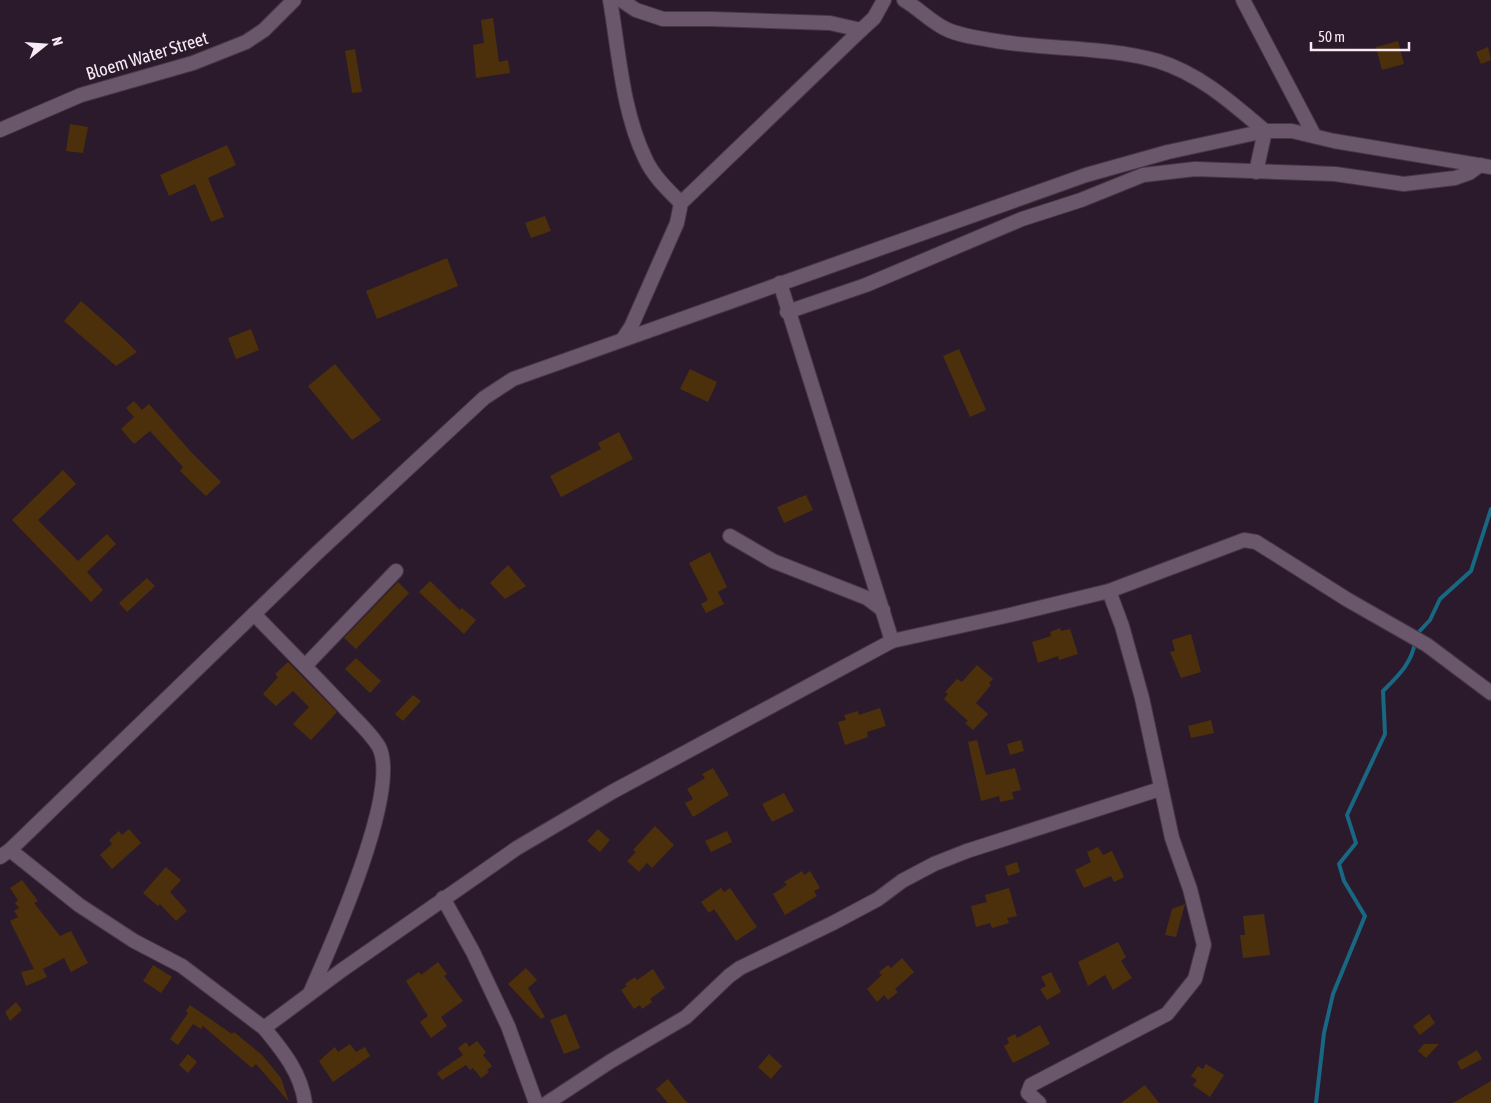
<svg xmlns="http://www.w3.org/2000/svg" width="1491" height="1103" font-family="'Asap Condensed',sans-serif">
<style>
.lines{fill:none;stroke-linecap:round;stroke-linejoin:round}
.stream{stroke:#186883;stroke-width:4}
.building{fill:#4c300b}
.minor-casing{stroke:#453745;stroke-width:16}
.minor{stroke:#6b576b;stroke-width:14}
.labels{text-anchor:middle;stroke-width:4.5;stroke-linejoin:round;paint-order:stroke}
.street-label{font-size:18px;fill:#f6eaf5;stroke:#2b1a2b}
</style>
<rect width="100%" height="100%" fill="#2b1a2b"/>
<g class="lines">
<g class="stream">
<polyline points="1416,635 1430,620 1440,599 1471,571 1491,509"/>
<path d="M1316,1103L1324,1033L1333,994L1365,916L1344,881L1339,864L1356,843L1347,815L1385,734L1383,691C1398,676 1412,663 1415,642"/>
</g>
</g>
<g class="building">
<polygon points="493,18 499,62 508,60 510,73 476,78 473,45 484,43 481,20"/>
<polygon points="1398,41 1404,64 1382,70 1376,47"/>
<polygon points="1488,47 1491,60 1481,64 1476,52"/>
<polygon points="355,49 362,92 352,93 345,51"/>
<polygon points="70,124 88,127 83,153 66,151"/>
<polygon points="227,145 236,165 208,178 224,217 211,222 195,184 169,196 160,175"/>
<polygon points="545,216 551,231 531,238 525,223"/>
<polygon points="447,258 458,286 377,319 366,291"/>
<polygon points="81,301 124,339 137,352 116,366 64,321"/>
<polygon points="251,329 259,350 236,359 228,338"/>
<polygon points="959,349 986,410 970,417 943,356"/>
<polygon points="335,364 381,420 352,440 308,386"/>
<polygon points="690,369 717,382 708,402 680,389"/>
<polygon points="134,401 142,410 149,404 191,452 221,482 206,496 180,471 183,467 150,431 134,444 121,429 134,417 126,408"/>
<polygon points="619,432 633,459 561,497 550,476 601,449 598,443"/>
<polygon points="63,470 76,484 38,520 78,561 107,534 116,544 87,572 103,590 91,602 12,520"/>
<polygon points="806,495 813,510 784,523 777,507"/>
<polygon points="710,552 727,587 718,592 724,604 706,613 701,604 708,600 689,563"/>
<polygon points="508,565 526,586 505,599 490,583"/>
<polygon points="147,578 155,586 127,612 119,603"/>
<polygon points="430,581 460,610 462,608 476,620 464,634 419,592"/>
<polygon points="398,582 409,593 356,649 344,638"/>
<polygon points="1060,628 1061,631 1070,629 1078,654 1059,660 1058,656 1038,663 1032,642 1051,636 1050,632"/>
<polygon points="1191,634 1201,672 1181,678 1170,652 1175,651 1172,640"/>
<polygon points="356,658 381,681 370,693 345,669"/>
<polygon points="288,662 337,712 311,740 293,724 309,707 293,691 276,706 263,694 278,677 275,674"/>
<polygon points="977,665 993,679 989,683 991,685 976,703 988,714 973,730 965,723 968,721 944,699 948,694 945,692 957,679 962,682"/>
<polygon points="413,695 421,701 403,721 395,714"/>
<polygon points="880,708 886,726 867,732 868,737 845,745 838,722 846,720 844,715 858,711 859,715"/>
<polygon points="1211,720 1214,733 1191,738 1188,726"/>
<polygon points="977,740 986,775 1015,768 1021,790 1012,792 1014,799 1000,802 999,796 981,801 968,742"/>
<polygon points="1021,740 1024,751 1010,755 1007,744"/>
<polygon points="713,768 729,795 693,817 685,803 693,799 687,789 705,778 702,774"/>
<polygon points="784,793 794,811 772,822 762,804"/>
<polygon points="655,826 674,845 652,868 647,863 639,872 627,861 636,852 633,850"/>
<polygon points="129,829 141,843 112,869 100,855 112,844 109,840 119,831 122,835"/>
<polygon points="598,829 610,840 600,852 587,841"/>
<polygon points="727,831 732,842 711,852 705,841"/>
<polygon points="1098,847 1103,855 1112,851 1124,877 1114,882 1111,876 1084,888 1075,870 1091,862 1087,852"/>
<polygon points="1017,862 1020,872 1008,876 1005,866"/>
<polygon points="166,867 181,880 170,892 187,911 176,921 160,904 158,906 143,893"/>
<polygon points="802,871 804,875 810,871 820,888 814,891 817,896 785,915 773,894 787,885 784,882"/>
<polygon points="22,880 38,901 34,903 60,936 71,931 88,963 71,972 64,958 43,969 47,977 26,986 21,972 34,969 10,921 18,917 14,911 19,908 15,903 18,900 10,888"/>
<polygon points="721,888 724,892 730,888 757,927 736,941 714,909 709,913 701,902"/>
<polygon points="1009,888 1017,916 1007,918 1009,923 992,928 990,923 976,927 971,906 987,902 985,895"/>
<polygon points="1185,904 1176,937 1165,935 1172,909"/>
<polygon points="1264,914 1270,955 1243,958 1240,935 1245,935 1243,916"/>
<polygon points="1118,942 1126,957 1121,961 1132,978 1113,990 1105,975 1088,986 1078,962"/>
<polygon points="902,958 914,972 895,989 898,992 888,1000 884,995 877,1002 867,989 882,975 879,972 888,965 891,968"/>
<polygon points="438,962 447,974 444,976 463,1001 441,1017 447,1026 431,1038 420,1022 428,1016 406,981 419,972 421,975"/>
<polygon points="153,965 172,977 161,993 143,981"/>
<polygon points="526,968 537,980 528,988 545,1017 541,1019 508,984"/>
<polygon points="653,969 665,988 650,999 652,1002 642,1009 640,1005 634,1009 621,990 627,986 625,984 635,977 637,980"/>
<polygon points="1051,972 1061,992 1047,1000 1040,989 1046,986 1041,977"/>
<polygon points="16,1002 22,1010 10,1021 5,1012"/>
<polygon points="190,1005 232,1034 234,1032 262,1055 281,1078 289,1102 256,1064 252,1068 203,1026 201,1029 193,1024 178,1045 170,1039 188,1013 186,1011"/>
<polygon points="566,1014 580,1048 564,1054 550,1020"/>
<polygon points="1429,1014 1435,1023 1420,1035 1413,1026"/>
<polygon points="1040,1025 1050,1044 1013,1063 1004,1046 1009,1043 1007,1038 1015,1034 1017,1038"/>
<polygon points="477,1041 486,1052 483,1055 492,1066 487,1070 489,1072 481,1078 473,1068 470,1070 466,1065 442,1080 437,1073 463,1055 458,1048 466,1042 469,1047"/>
<polygon points="350,1044 356,1052 365,1047 370,1056 333,1082 319,1061 335,1047 338,1052"/>
<polygon points="1424,1044 1439,1044 1426,1058 1418,1051"/>
<polygon points="1477,1050 1482,1059 1461,1070 1457,1062"/>
<polygon points="188,1054 197,1062 188,1073 179,1065"/>
<polygon points="769,1054 782,1066 771,1079 758,1067"/>
<polygon points="1206,1064 1224,1075 1210,1097 1193,1085 1197,1080 1191,1076 1198,1066 1203,1069"/>
<polygon points="668,1079 683,1098 688,1103 668,1103 656,1089"/>
<polygon points="1491,1081 1491,1103 1453,1103"/>
<polygon points="1145,1085 1159,1103 1121,1103"/>
</g>
<g class="lines">
<defs>
<g id="minor">
<path d="M610,0C619,52 622,110 645,158C653,176 668,190 681,203"/>
<polyline points="621,0 636,10 663,19 712,19 830,23 861,30"/>
<path d="M904,0C918,8 930,21 944,28C959,36 979,38 996,41C1049,50 1105,46 1158,61C1200,74 1232,103 1265,131"/>
<polyline points="1243,0 1314,135"/>
<polyline points="0,130 81,95 193,63 246,42 264,30 294,0"/>
<polyline points="1256,172 1265,131"/>
<polyline points="780,283 892,641"/>
<polyline points="787,312 866,285 1022,219 1081,200 1143,175 1195,169 1335,174 1404,184 1455,178 1469,173 1480,165"/>
<polyline points="623,339 631,327 677,223 681,203 861,30 874,18 884,0"/>
<polyline points="730,536 773,561 867,598 883,610"/>
<polyline points="1109,591 1244,540 1256,542 1348,600 1427,645 1491,693"/>
<path d="M254,614C284,645 314,675 344,707C355,719 371,733 379,747C401,791 330,948 310,993"/>
<polyline points="305,666 396,571"/>
<polyline points="10,850 79,905 134,941 182,966 264,1028 342,970 517,848 612,792 892,641 1010,615 1109,591 1122,626 1142,698 1172,838 1190,889 1204,945 1195,979 1167,1014 1031,1085 1028,1093 1039,1103"/>
<polyline points="0,857 10,850 316,554 484,398 513,379 1086,175 1168,152 1265,131 1292,131 1334,141 1491,167"/>
<polyline points="443,898 473,952 508,1026 536,1103"/>
<path d="M264,1028C283,1051 301,1073 305,1103"/>
<polyline points="547,1103 611,1061 686,1017 729,976 740,968 833,923 878,899 902,881 934,864 967,851 1160,789"/>
</g>
</defs>
<use href="#minor" class="minor-casing"/>
<use href="#minor" class="minor"/>
</g>
<g class="labels">
<g class="street-label">
<text transform="translate(147 56) rotate(-17)" y="6">Bloem Water Street</text>
</g>
</g>
<g transform="translate(45 45) rotate(73)" stroke="#2b1a2b" stroke-width="4" paint-order="stroke">
<path d="M0-4L9 19L0 12L-9 19Z" fill="#f6eaf5"/>
<text y="-8" font-size="14" font-weight="bold" text-anchor="middle" fill="#f6eaf5">N</text>
</g>
<path d="M1311 42v8h98v-8" fill="none" stroke="#f6eaf5" stroke-width="2.5"/>
<text x="1318" y="42" font-size="15" fill="#f6eaf5" stroke="#2b1a2b" stroke-width="4" paint-order="stroke">50 m</text>
</svg>
